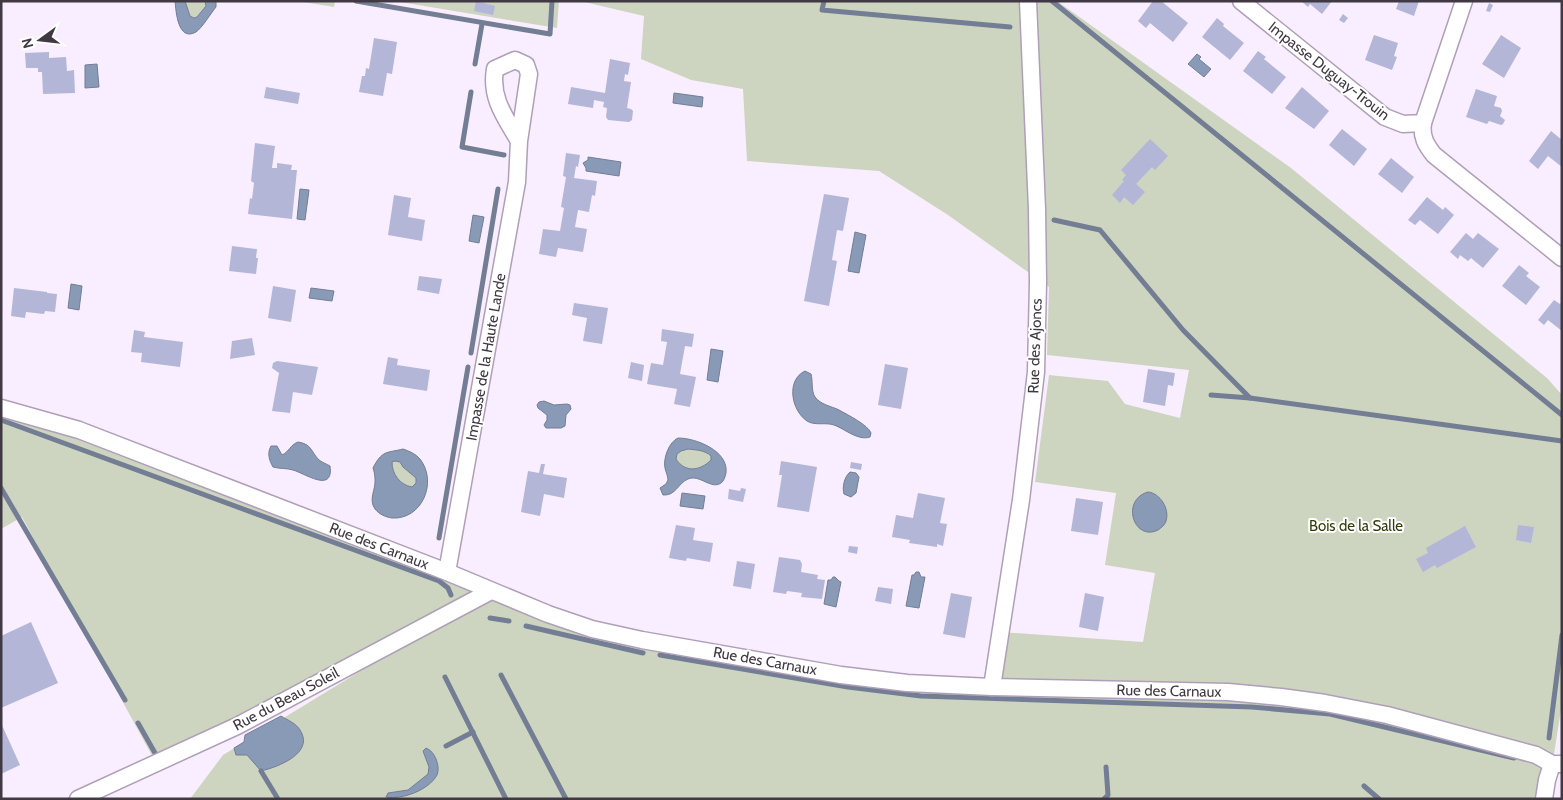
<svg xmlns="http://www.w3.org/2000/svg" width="1563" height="800" font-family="Cabin,sans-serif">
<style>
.green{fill:#cdd5c0}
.water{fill:#899ab7;stroke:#737d94;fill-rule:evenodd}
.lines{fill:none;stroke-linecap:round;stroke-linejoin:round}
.stream{stroke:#737d94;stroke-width:5}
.building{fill:#b3b6d7}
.minor-casing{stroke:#af9fb8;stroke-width:19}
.minor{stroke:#fff;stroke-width:16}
.labels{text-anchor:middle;stroke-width:4;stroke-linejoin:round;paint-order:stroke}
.street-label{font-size:15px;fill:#403943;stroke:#fff}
.park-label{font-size:15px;fill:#2f3f09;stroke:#fff}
</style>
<rect width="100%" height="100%" fill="#f9eeff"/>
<g class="green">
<polygon points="185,1 205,1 206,6 197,17 194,18 190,16"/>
<polygon points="297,1 335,1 334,7"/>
<polygon points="394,1 559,1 557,28"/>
<polygon points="580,1 1057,1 1291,168 1547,378 1562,395 1562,703 1547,799 190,799 223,755 480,598 156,763 22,517 1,529 1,408 592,629 719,653 991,687 1000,632 1143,642 1155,573 1105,565 1116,493 1035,482 1049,375 1108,381 1125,404 1180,418 1189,370 1047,355 1049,287 948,215 879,171 747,161 743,89 691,80 641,59 644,16"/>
<path d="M688,449C696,450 705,450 711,456V460C700,471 685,473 676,459L677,454L681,451Z"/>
<path d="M395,461L400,462L403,467L416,478V483L412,487C400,485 392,474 392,462Z"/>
</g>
<g class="water">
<path d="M175,1H185L190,16L194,18L197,17L206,6L205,1H216V7C211,13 202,28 196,32C178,42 176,12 175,1Z"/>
<polygon points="1197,54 1201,57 1199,59 1211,69 1204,77 1188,64"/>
<polygon points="97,64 99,87 85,88 85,65"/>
<polygon points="674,93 703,97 702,107 673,103"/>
<polygon points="588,157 621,162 619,176 586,171 586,168 583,163 588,160"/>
<polygon points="300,189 309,190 305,220 297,219"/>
<polygon points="473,215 484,217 479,243 469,241"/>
<polygon points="855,232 866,235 859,273 848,271"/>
<polygon points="71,284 82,286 79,310 68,308"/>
<polygon points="311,288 334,291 332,301 309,298"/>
<polygon points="711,349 723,351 718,382 707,380"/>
<path d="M805,371L811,374C813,381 811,391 815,397C821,405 831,406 839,410C848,415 868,425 871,433L870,437C858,441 845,429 834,425C825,422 815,426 807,421C791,410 786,380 805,371Z"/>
<polygon points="544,401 554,405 567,404 570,405 571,409 566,415 565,426 561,428 546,428 544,425 547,420 547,415 538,408 537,405 539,402"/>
<path d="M678,438C696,438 729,451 726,473C725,477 724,481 721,483C711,490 700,474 688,479C678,483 676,496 663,495L660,488L666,484L668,480C668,476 666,473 665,468C663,458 669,442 678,438ZM688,449C696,450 705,450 711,456V460C700,471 685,473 676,459L677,454L681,451Z"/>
<path d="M298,442C312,444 311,452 319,460C323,463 327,464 330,466C334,494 304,473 293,470C287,468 280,469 273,467C269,460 267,453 271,446H277L282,455C289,452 290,445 298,442Z"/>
<path d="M403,449C409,451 416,454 420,459C438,482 422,520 392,518C385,517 379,514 375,509C368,499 376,490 375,479C375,475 374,471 373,468C382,450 387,453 403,449ZM395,461L400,462L403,467L416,478V483L412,487C400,485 392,474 392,462Z"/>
<path d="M850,472L856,473L859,477L856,493L851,497L844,494C842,488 844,477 850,472Z"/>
<path d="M1148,492C1160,493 1170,509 1166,521C1165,525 1161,528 1158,530C1134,542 1120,500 1148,492Z"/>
<polygon points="682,493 705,496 703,509 680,506"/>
<polygon points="916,572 919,572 921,577 925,577 919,608 906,606 912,575 914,575"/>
<polygon points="833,577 835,577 839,581 841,582 836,607 824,604 828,580 831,580"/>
<path d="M281,716C287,720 296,723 300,730C315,753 278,767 261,771L247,755H236L234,748L244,742L245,735Z"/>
<path d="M426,748C431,750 434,754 436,759C438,764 439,770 437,775C429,790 402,800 386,797L388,793L408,790L428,774L429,767L423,751Z"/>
</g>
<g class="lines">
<g class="stream">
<polyline points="356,1 550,34 552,1"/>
<polyline points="824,1 822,10 1010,27"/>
<polyline points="1052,1 1562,415"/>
<polyline points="475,64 482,24"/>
<polyline points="471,92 462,147 504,155"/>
<polyline points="1054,220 1100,230 1183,330 1250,398 1562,441"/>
<polyline points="471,353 498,189"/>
<polyline points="1211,395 1250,398"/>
<polyline points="1,420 439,581 448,588 451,595"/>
<polyline points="1,488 125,700"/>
<polyline points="439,538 468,367"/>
<polyline points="490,618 509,621"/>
<polyline points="526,626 643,653"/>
<polyline points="660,655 848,687 921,696 1252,707 1330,714 1514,758"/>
<polyline points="501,675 566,799"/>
<polyline points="445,677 506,799"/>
<polyline points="138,723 155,753"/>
<polyline points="1549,738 1562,635"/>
<polyline points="446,746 473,732"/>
<polyline points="261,771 278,799"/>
<polyline points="1364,786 1379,799"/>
<polyline points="1104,799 1108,795 1106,767"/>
</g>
</g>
<g class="building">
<polygon points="476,1 495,6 493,15 474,11"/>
<polygon points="1153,1 1161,1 1188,23 1173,42 1150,23 1146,28 1138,21"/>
<polygon points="1301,1 1332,1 1322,14 1310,4 1308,7"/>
<polygon points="1399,1 1419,1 1414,16 1396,9"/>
<polygon points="1489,3 1493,5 1490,12 1486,11"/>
<polygon points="1343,14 1348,18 1344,23 1339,20"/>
<polygon points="1217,18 1224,24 1223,26 1244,43 1230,60 1202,37"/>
<polygon points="1374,35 1398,43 1394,56 1397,57 1392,70 1365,60"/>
<polygon points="1501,35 1521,48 1504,78 1482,64"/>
<polygon points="374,38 397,42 392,74 387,73 383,96 359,92 362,76 365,76 366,68 369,69"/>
<polygon points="1258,51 1266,57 1264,59 1286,77 1272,94 1243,71"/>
<polygon points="49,52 49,58 66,57 67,71 74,70 75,93 43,94 42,72 38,72 38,68 26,68 25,53"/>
<polygon points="610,59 630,63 628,75 625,74 624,81 631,82 627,108 631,109 633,111 632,120 629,122 608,120 606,117 607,108 603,107 604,102 594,100 593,108 568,104 571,87 605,93"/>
<polygon points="266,87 300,93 298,104 264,98"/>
<polygon points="1302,87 1329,111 1314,129 1285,108"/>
<polygon points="1476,89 1497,96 1494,106 1501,108 1502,111 1500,116 1505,120 1503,124 1501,125 1489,121 1487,124 1466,117"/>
<polygon points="1342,129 1367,149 1354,166 1329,145"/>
<polygon points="1551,131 1562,140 1562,167 1548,156 1538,169 1529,161"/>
<polygon points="1150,139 1168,156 1155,170 1152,167 1136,184 1145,192 1133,205 1124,197 1120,203 1112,195 1124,181 1122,180 1126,175 1121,170"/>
<polygon points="255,143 275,146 272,168 277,168 277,163 292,165 291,170 297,170 292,219 248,214 250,198 252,199 254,183 251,181"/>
<polygon points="566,153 580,155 578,167 576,166 574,178 597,181 595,196 592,195 589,212 578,210 575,227 587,229 583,252 558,248 556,257 539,254 543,229 560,231 564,208 561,207 566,177 563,176"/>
<polygon points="1391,158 1414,177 1402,193 1378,174"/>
<polygon points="824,194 849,198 843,231 837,230 832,260 837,261 829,306 804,301"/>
<polygon points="394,195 411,198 408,217 425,220 422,241 388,235"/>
<polygon points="1427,197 1443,210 1445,207 1454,215 1438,234 1420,220 1415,225 1408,220"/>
<polygon points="1466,233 1473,239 1478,233 1499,249 1483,268 1471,258 1468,261 1460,255 1458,259 1450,252"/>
<polygon points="232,246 257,249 256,258 258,258 256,274 229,271"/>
<polygon points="1519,265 1529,273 1526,276 1540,287 1526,305 1502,286"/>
<polygon points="419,276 442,279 439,294 417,290"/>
<polygon points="273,286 296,290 291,322 268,318"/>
<polygon points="14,288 47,292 47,293 57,294 55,312 45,311 44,314 26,312 25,318 11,316"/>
<polygon points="1554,300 1560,304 1562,302 1562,331 1548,320 1544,325 1538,320"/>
<polygon points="574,303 608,308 602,344 583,341 587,318 572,315"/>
<polygon points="662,329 694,334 692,347 685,346 680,374 696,377 690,407 674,404 677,389 647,384 651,363 663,365 667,342 661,341"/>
<polygon points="134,330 145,332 144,337 183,342 180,367 141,362 142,353 131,352"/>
<polygon points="252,338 255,355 230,359 232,341"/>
<polygon points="388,357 398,359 397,365 430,370 427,391 383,384"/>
<polygon points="277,361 318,367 312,395 293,392 290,413 272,411 279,373 272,368 273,363"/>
<polygon points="631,362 644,365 642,381 628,378"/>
<polygon points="885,364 908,368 901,409 878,405"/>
<polygon points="1148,369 1175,373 1173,386 1168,385 1165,406 1143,402"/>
<polygon points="781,461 817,467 809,512 777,507 782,475 779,475"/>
<polygon points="851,462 862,464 861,470 850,468"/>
<polygon points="541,464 545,464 543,474 567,478 564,498 544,494 540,516 521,512 528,471 539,473"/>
<polygon points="741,488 746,489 743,502 728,499 729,489 740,491"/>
<polygon points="918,493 945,498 940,523 947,524 943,546 937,544 937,547 909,543 910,540 892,537 896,515 913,518"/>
<polygon points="1076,498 1103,502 1098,535 1071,531"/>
<polygon points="676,525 695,528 693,540 713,543 710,562 687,558 686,561 669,558"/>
<polygon points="1518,525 1534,527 1531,543 1516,540"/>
<polygon points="1465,526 1476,547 1437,568 1435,565 1423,572 1416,559 1428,553 1426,548"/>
<polygon points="849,546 858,547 857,554 848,552"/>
<polygon points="779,557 800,560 802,564 801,572 818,575 817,579 825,580 822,599 801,597 802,593 787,591 786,594 773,592"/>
<polygon points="737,561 755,564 751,589 733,586"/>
<polygon points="878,587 893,589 891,604 875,601"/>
<polygon points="951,593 972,597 965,638 943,634"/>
<polygon points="1085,593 1104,597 1098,631 1079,627"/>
<polygon points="31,622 58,683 1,708 1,636"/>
<polygon points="1,723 20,765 1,774"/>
</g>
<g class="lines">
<defs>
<g id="minor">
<polyline points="1241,1 1385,117 1403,124 1423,123 1464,1"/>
<path d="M1423,123C1421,137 1426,145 1434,155L1562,258"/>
<polyline points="1,408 79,430 447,572 548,614 592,629 642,640 841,675 907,683 992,687 1228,692 1281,697 1325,703 1387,715 1536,755 1552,764 1562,764"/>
<path d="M447,572L517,182L519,141L529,74L526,65L515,60L495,69C490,98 505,117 519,141"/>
<polyline points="992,687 1021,500 1036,372 1038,282 1037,209 1028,1"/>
<polyline points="78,799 237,726 491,591"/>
<polyline points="1544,799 1547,780 1552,764"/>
</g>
</defs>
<use href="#minor" class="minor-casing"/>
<use href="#minor" class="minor"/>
</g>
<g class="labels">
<g class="street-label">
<text transform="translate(1329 71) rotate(38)" y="5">Impasse Duguay-Trouin</text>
<text transform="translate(1035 346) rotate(-88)" y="5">Rue des Ajoncs</text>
<text transform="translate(486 357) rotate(-80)" y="5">Impasse de la Haute Lande</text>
<text transform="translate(379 546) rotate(21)" y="5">Rue des Carnaux</text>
<text transform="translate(765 661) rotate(10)" y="5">Rue des Carnaux</text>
<text transform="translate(1169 691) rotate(1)" y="5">Rue des Carnaux</text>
<text transform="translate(286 699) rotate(-28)" y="5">Rue du Beau Soleil</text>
</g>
<g class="park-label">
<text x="1356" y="531">Bois de la Salle</text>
</g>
</g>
<rect width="1563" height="800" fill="none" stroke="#403943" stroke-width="5"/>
<g transform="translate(40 40) rotate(255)" stroke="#ffffff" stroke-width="4" paint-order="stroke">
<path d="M0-4L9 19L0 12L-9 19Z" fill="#403943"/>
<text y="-8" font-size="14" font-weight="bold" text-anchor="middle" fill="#403943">N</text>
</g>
</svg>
